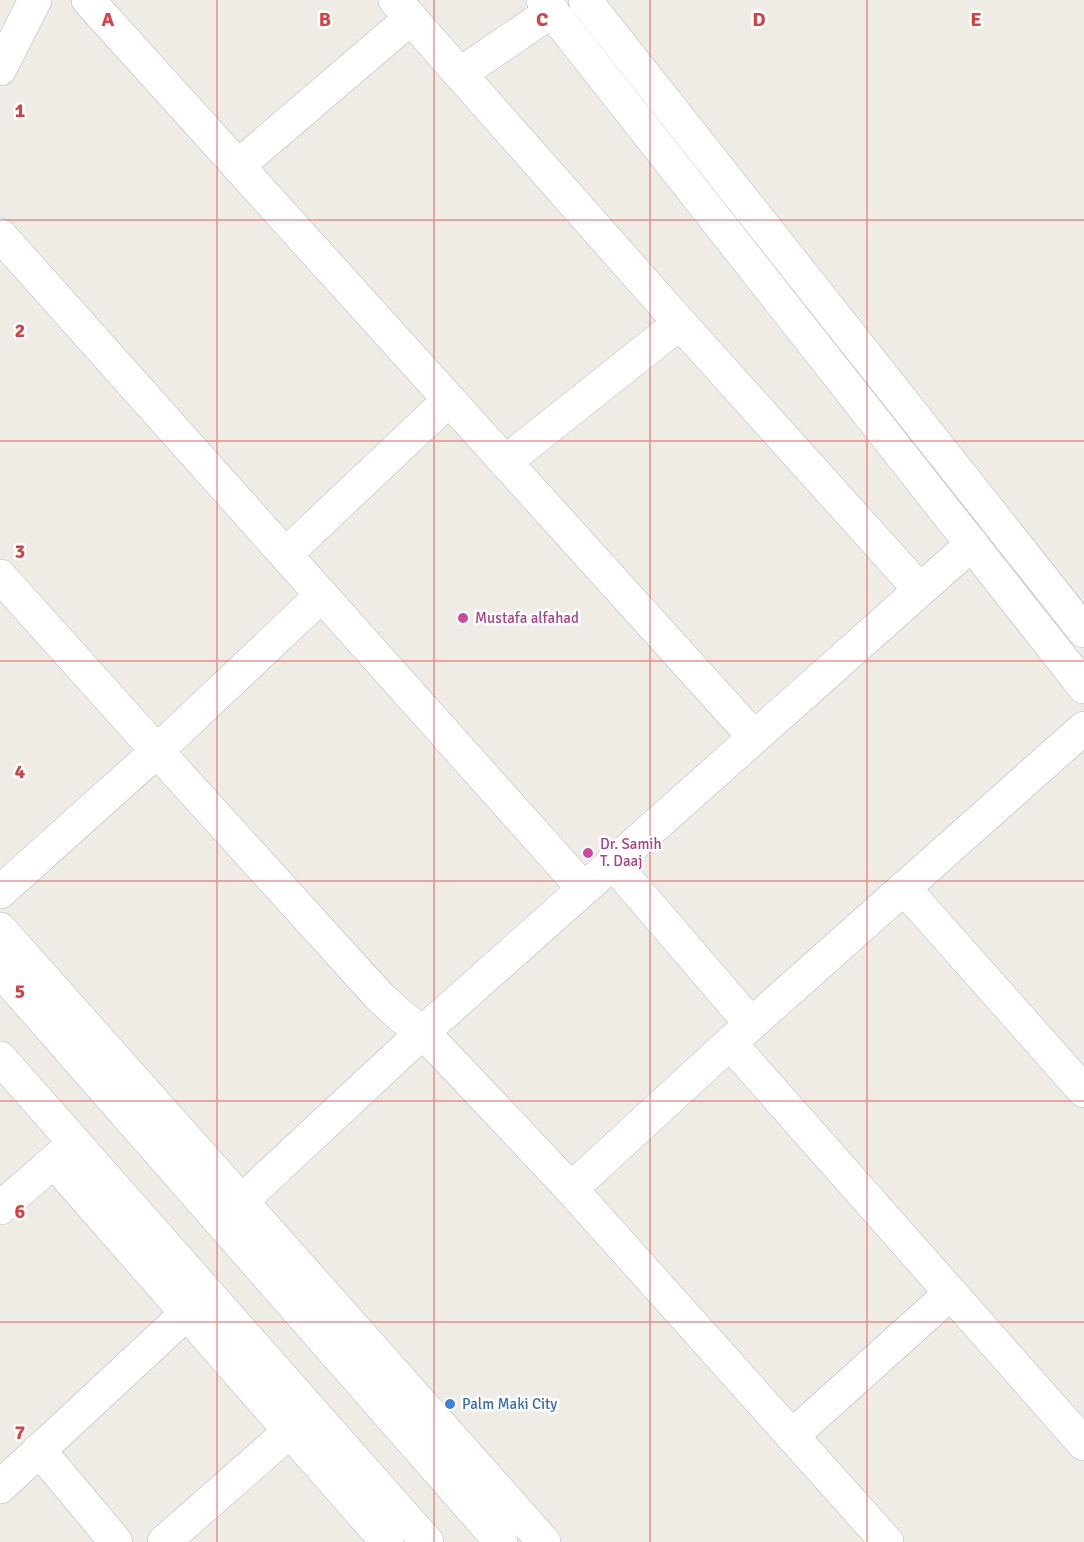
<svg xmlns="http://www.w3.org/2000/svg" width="1084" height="1542" font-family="Signika,sans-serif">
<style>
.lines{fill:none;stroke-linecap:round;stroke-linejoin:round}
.minor-casing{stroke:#b3b6ba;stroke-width:34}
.minor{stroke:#fff;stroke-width:33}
.grid{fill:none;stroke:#dc3e3f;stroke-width:1.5;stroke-opacity:0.55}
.hotel-dot{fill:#d1479c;stroke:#fff;stroke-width:2}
.shop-dot{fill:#3f7fe0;stroke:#fff;stroke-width:2}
.labels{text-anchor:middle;stroke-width:5;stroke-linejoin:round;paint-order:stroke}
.hotel-label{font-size:15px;fill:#b23c85;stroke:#fff;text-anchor:start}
.shop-label{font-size:15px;fill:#366cbe;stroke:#fff;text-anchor:start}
.grid-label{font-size:20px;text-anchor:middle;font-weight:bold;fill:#dc3e3f;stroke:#fff;stroke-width:5;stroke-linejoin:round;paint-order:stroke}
</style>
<rect width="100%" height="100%" fill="#efece6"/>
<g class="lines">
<defs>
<g id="minor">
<polyline points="88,0 754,737"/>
<polyline points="395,0 460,74"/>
<polyline points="543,0 1084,687"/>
<polyline points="585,0 1084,631"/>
<polyline points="552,11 460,74 680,323 920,590"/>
<polyline points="0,69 35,0"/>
<polyline points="238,166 411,18"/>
<polyline points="0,235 583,888"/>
<polyline points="505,462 680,323"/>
<polyline points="286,554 449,400"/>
<polyline points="0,576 157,751 380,997 402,1017 423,1032 972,544"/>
<polyline points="612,862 751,1024"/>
<polyline points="904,888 1084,1091"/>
<polyline points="0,892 157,751 322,595"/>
<polyline points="0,929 544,1542"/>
<polyline points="0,970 501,1542"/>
<polyline points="730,1043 1084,1444"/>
<polyline points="0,1058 427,1542"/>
<polyline points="54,1162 387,1542"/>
<polyline points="571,1189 730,1043 1084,728"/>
<polyline points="0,1208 69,1148"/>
<polyline points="220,1221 423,1032 571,1189 887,1542"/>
<polyline points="792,1436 951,1293"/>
<polyline points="39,1450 116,1542"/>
<polyline points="0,1487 187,1313"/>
<polyline points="164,1542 290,1431"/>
</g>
</defs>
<use href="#minor" class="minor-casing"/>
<use href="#minor" class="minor"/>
</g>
<path class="grid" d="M217,0V1542M434,0V1542M650,0V1542M867,0V1542M0,220H1084M0,441H1084M0,661H1084M0,881H1084M0,1101H1084M0,1322H1084"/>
<g class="hotel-dot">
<circle cx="463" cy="618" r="6"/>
<circle cx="588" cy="853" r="6"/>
</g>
<circle class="shop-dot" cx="450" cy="1404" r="6"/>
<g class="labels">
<g class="hotel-label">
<text x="475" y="623">Mustafa alfahad</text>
<text x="600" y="849">Dr. Samih<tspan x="600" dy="17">T. Daaj</tspan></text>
</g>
<g class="shop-label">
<text x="462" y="1409">Palm Maki City</text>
</g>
</g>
<g class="grid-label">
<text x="108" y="26">A</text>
<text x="325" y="26">B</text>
<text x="542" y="26">C</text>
<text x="759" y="26">D</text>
<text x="976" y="26">E</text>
<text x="20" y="117">1</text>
<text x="20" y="337">2</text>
<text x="20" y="558">3</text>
<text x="20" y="778">4</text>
<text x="20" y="998">5</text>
<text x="20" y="1218">6</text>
<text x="20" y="1439">7</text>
</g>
</svg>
